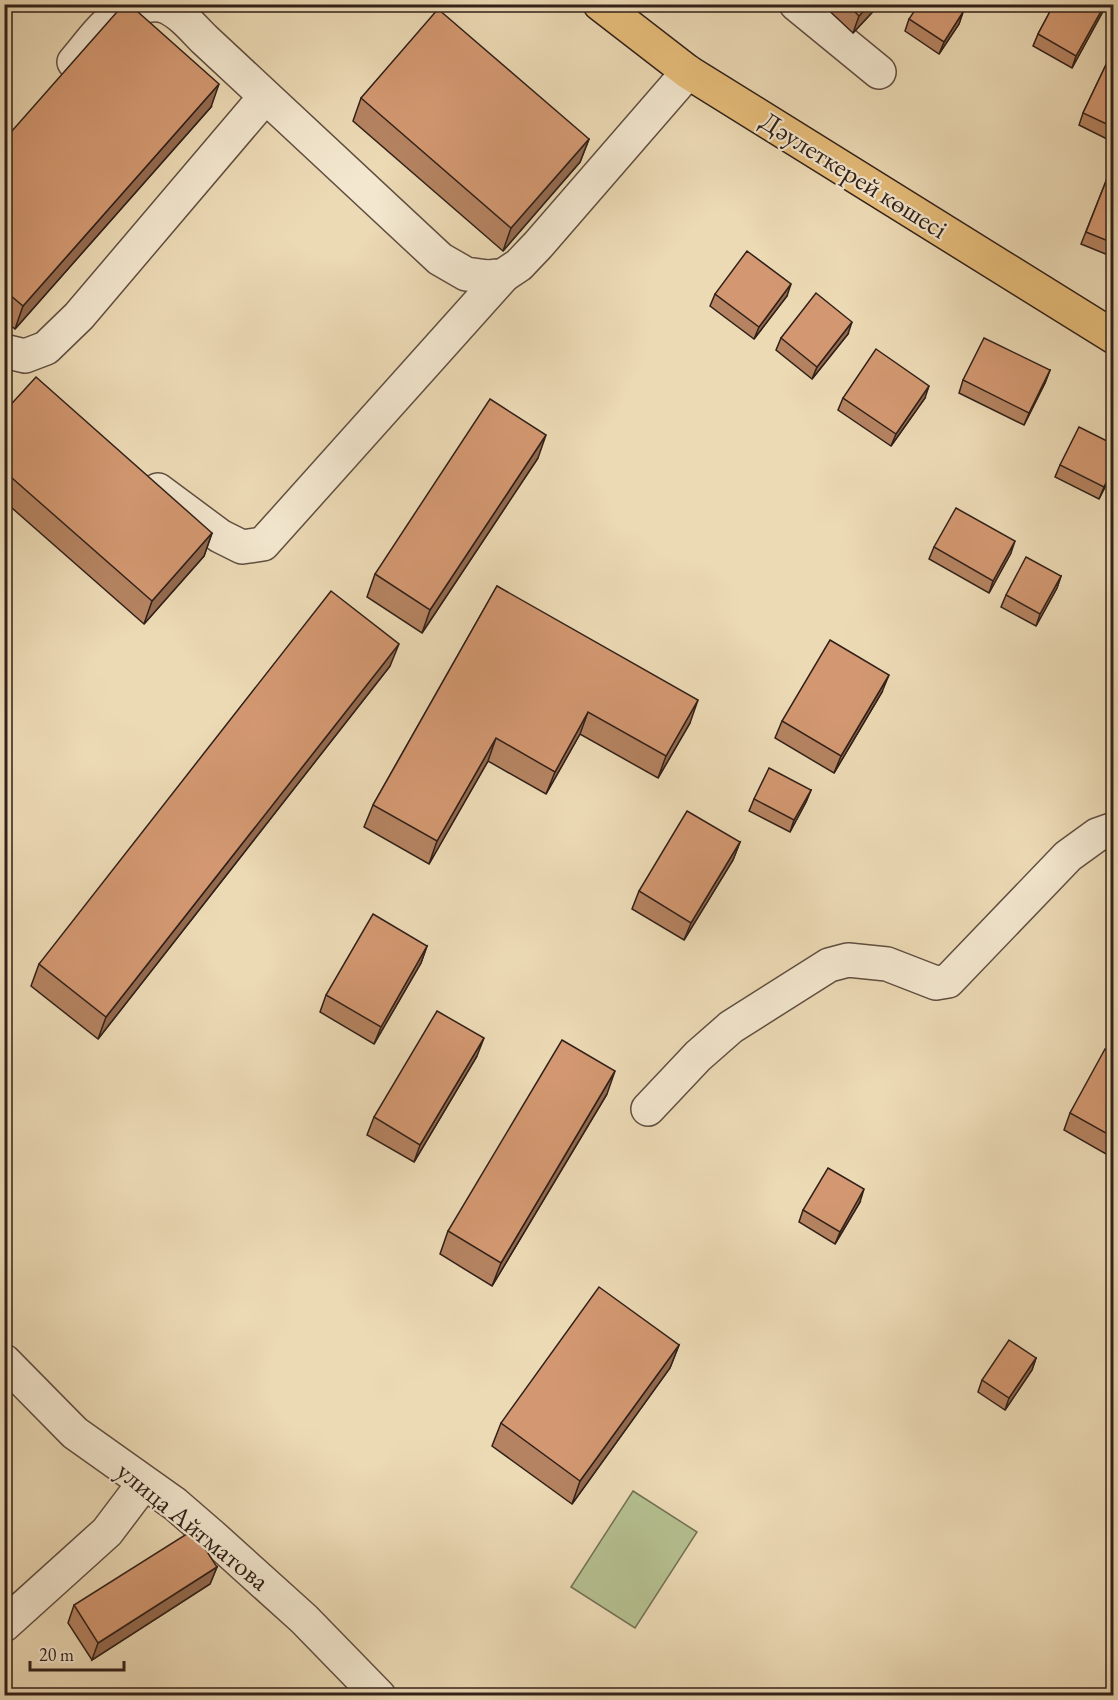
<svg xmlns="http://www.w3.org/2000/svg" width="1118" height="1700" font-family="'EB Garamond',serif">
<style>
.green{fill:#b5c090;stroke:#737054;stroke-width:1.5}
.lines{fill:none;stroke-linecap:round;stroke-linejoin:round}
.minor-casing{stroke:#604e40;stroke-width:36}
.major-casing{stroke:#312019;stroke-width:36}
.minor{stroke:#f3e7cf;stroke-width:33}
.major{stroke:#e6bd7a;stroke-width:33}
.wall{fill:#b58361;stroke:#312019;stroke-width:1.5}
.shaded-wall{fill:#946a4f;stroke:#312019;stroke-width:1.5}
.building{fill:#d39871;stroke:#312019;stroke-width:1.5}
.labels{text-anchor:middle;stroke-width:4.5;stroke-linejoin:round;paint-order:stroke}
.street-label{font-size:27px;fill:#312019;stroke:#f3e7cf}
</style>
<rect width="100%" height="100%" fill="#ecdab5"/>
<filter id="stains"><feTurbulence type="fractalNoise" baseFrequency=".00333" numOctaves="4"/><feColorMatrix values="0 0 0 0 .2 0 0 0 0 .09 0 0 0 0 .02 0 0 0 .5 -.17"/></filter>
<radialGradient id="worn" r=".72"><stop offset=".6" stop-color="#630" stop-opacity="0"/><stop offset="1" stop-color="#630" stop-opacity=".3"/></radialGradient>
<polygon class="green" points="633,1491 697,1532 635,1628 571,1587"/>
<g class="lines">
<defs>
<g id="minor">
<polyline points="796,4 879,72"/>
<path d="M74,62C84,51 97,32 108,23C121,13 148,1 164,6C180,12 192,27 204,39L440,259L466,274L488,277L504,275L519,265L538,245L688,72"/>
<polyline points="4,351 25,356 46,348 79,316 265,97"/>
<polyline points="158,490 220,536 242,547 263,544 504,275"/>
<polyline points="648,1109 698,1056 731,1027 829,965 848,960 887,964 936,983 948,981 1068,856 1097,835 1114,829"/>
<polyline points="4,1361 75,1433 175,1504 212,1536 304,1619 379,1696"/>
<polyline points="4,1625 107,1532 144,1483"/>
</g>
<polyline id="major" points="600,4 688,72 1114,337"/>
</defs>
<use href="#minor" class="minor-casing"/>
<use href="#major" class="major-casing"/>
<use href="#minor" class="minor"/>
<use href="#major" class="major"/>
</g>
<g class="wall">
<polygon points="822,4 880,4 853,33"/>
<polygon points="1054,4 1107,4 1072,68 1033,46 1038,34"/>
<polygon points="963,12 959,24 939,54 905,31 909,19"/>
<polygon points="1113,50 1113,142 1079,125 1083,113"/>
<polygon points="361,98 589,139 580,162 503,251 353,121"/>
<polygon points="211,107 15,329 4,320 4,140"/>
<polygon points="1110,171 1113,172 1113,257 1081,244"/>
<polygon points="715,294 787,296 754,339 710,306"/>
<polygon points="848,334 812,379 776,350 781,338"/>
<polygon points="1050,370 1045,383 1024,425 959,393 963,380"/>
<polygon points="843,398 925,398 891,446 838,410"/>
<polygon points="4,412 212,533 204,556 144,624 4,501"/>
<polygon points="538,458 422,633 367,597 375,574"/>
<polygon points="1060,465 1113,471 1099,499 1055,477"/>
<polygon points="934,547 1011,553 989,593 929,559"/>
<polygon points="1061,576 1057,588 1036,626 1001,607 1006,595"/>
<polygon points="497,586 690,723 658,778 580,734 546,794 488,761 429,864 364,827 373,805"/>
<polygon points="390,666 98,1039 31,986 39,964"/>
<polygon points="882,692 834,773 775,738 782,721"/>
<polygon points="1113,717 1113,736 1107,732"/>
<polygon points="811,790 806,802 790,832 749,811 754,799"/>
<polygon points="740,842 733,860 684,940 632,909 639,891"/>
<polygon points="427,946 421,963 374,1044 320,1012 326,995"/>
<polygon points="1113,972 1113,989 1108,986"/>
<polygon points="1113,1054 1113,1158 1064,1130 1070,1113"/>
<polygon points="477,1056 414,1162 367,1135 374,1117"/>
<polygon points="607,1094 492,1286 440,1254 448,1231"/>
<polygon points="860,1202 835,1244 799,1222 803,1210"/>
<polygon points="679,1345 670,1368 572,1504 492,1446 501,1423"/>
<polygon points="1036,1358 1032,1370 1005,1410 978,1392 982,1380"/>
<polygon points="217,1567 210,1584 92,1660 68,1623 74,1605"/>
</g>
<g class="shaded-wall">
<polygon points="870,4 880,4 853,33 859,16"/>
<polygon points="1105,4 1107,4 1072,68 1076,56"/>
<polygon points="963,12 959,24 939,54 944,42"/>
<polygon points="219,84 211,107 15,329 23,306"/>
<polygon points="589,139 580,162 503,251 511,228"/>
<polygon points="791,284 787,296 754,339 759,327"/>
<polygon points="852,322 848,334 812,379 817,367"/>
<polygon points="1050,370 1045,383 1024,425 1029,413"/>
<polygon points="929,386 925,398 891,446 896,434"/>
<polygon points="546,435 538,458 422,633 430,610"/>
<polygon points="1113,468 1113,471 1099,499 1104,487"/>
<polygon points="212,533 204,556 144,624 152,601"/>
<polygon points="1015,541 1011,553 989,593 993,581"/>
<polygon points="1061,576 1057,588 1036,626 1040,614"/>
<polygon points="399,644 390,666 98,1039 106,1017"/>
<polygon points="889,675 882,692 834,773 841,756"/>
<polygon points="698,700 690,723 658,778 666,756"/>
<polygon points="588,712 580,734 546,794 555,772"/>
<polygon points="496,738 488,761 429,864 437,841"/>
<polygon points="811,790 806,802 790,832 794,820"/>
<polygon points="740,842 733,860 684,940 691,923"/>
<polygon points="427,946 421,963 374,1044 381,1027"/>
<polygon points="484,1038 477,1056 414,1162 420,1145"/>
<polygon points="615,1071 607,1094 492,1286 501,1263"/>
<polygon points="864,1189 860,1202 835,1244 840,1232"/>
<polygon points="679,1345 670,1368 572,1504 580,1481"/>
<polygon points="1036,1358 1032,1370 1005,1410 1009,1398"/>
<polygon points="217,1567 210,1584 92,1660 98,1643"/>
</g>
<g class="building">
<polygon points="124,4 129,4 219,84 23,306 4,290 4,140"/>
<polygon points="847,4 870,4 859,16"/>
<polygon points="919,4 951,4 963,12 944,42 909,19"/>
<polygon points="1054,4 1105,4 1076,56 1038,34"/>
<polygon points="438,9 589,139 511,228 361,98"/>
<polygon points="1113,50 1113,127 1083,113"/>
<polygon points="1110,171 1113,172 1113,243 1086,232"/>
<polygon points="747,251 791,284 759,327 715,294"/>
<polygon points="816,293 852,322 817,367 781,338"/>
<polygon points="984,338 1050,370 1029,413 963,380"/>
<polygon points="876,349 929,386 896,434 843,398"/>
<polygon points="36,377 212,533 152,601 4,471 4,412"/>
<polygon points="490,399 546,435 430,610 375,574"/>
<polygon points="1079,427 1113,444 1113,468 1104,487 1060,465"/>
<polygon points="956,508 1015,541 993,581 934,547"/>
<polygon points="1026,557 1061,576 1040,614 1006,595"/>
<polygon points="497,586 698,700 666,756 588,712 555,772 496,738 437,841 373,805"/>
<polygon points="331,591 399,644 106,1017 39,964"/>
<polygon points="830,640 889,675 841,756 782,721"/>
<polygon points="769,768 811,790 794,820 754,799"/>
<polygon points="687,811 740,842 691,923 639,891"/>
<polygon points="373,914 427,946 381,1027 326,995"/>
<polygon points="437,1011 484,1038 420,1145 374,1117"/>
<polygon points="562,1040 615,1071 501,1263 448,1231"/>
<polygon points="1105,1049 1113,1054 1113,1137 1070,1113"/>
<polygon points="828,1168 864,1189 840,1232 803,1210"/>
<polygon points="599,1287 679,1345 580,1481 501,1423"/>
<polygon points="1009,1340 1036,1358 1009,1398 982,1380"/>
<polygon points="193,1530 217,1567 98,1643 74,1605"/>
</g>
<g class="labels">
<g class="street-label">
<text transform="translate(854 175) rotate(32)" y="9">Дәулеткерей көшесі</text>
<text transform="translate(193 1526) rotate(39)" y="9">улица Айтматова</text>
</g>
</g>
<rect width="1118" height="1700" fill="none" stroke="#ecdab5" stroke-width="24"/>
<rect x="6" y="6" width="1106" height="1688" fill="none" stroke="#312019" stroke-width="3"/>
<rect x="12" y="12" width="1094" height="1676" fill="none" stroke="#312019" stroke-width="1.5"/>
<path d="M30 1661v9h94v-9" fill="none" stroke="#312019" stroke-width="3"/>
<text x="39" y="1661" font-size="18" fill="#312019" stroke="#f3e7cf" stroke-width="4.5" paint-order="stroke">20 m</text>
<rect width="100%" height="100%" filter="url(#stains)"/>
<rect width="100%" height="100%" fill="url(#worn)"/>
</svg>
